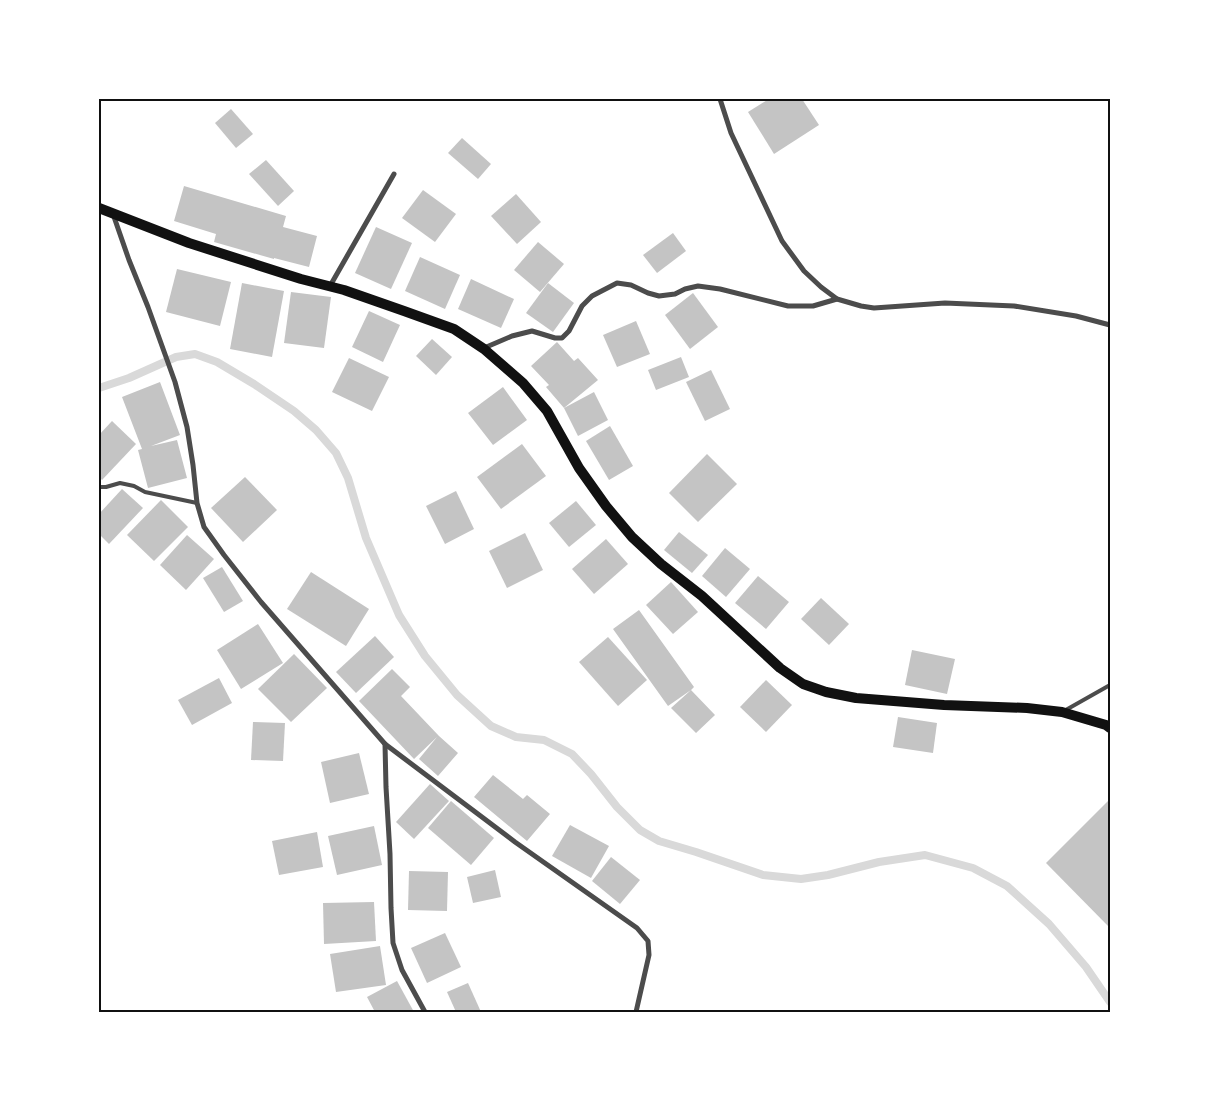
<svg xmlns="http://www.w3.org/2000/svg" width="1209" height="1111" font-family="'PT Sans',sans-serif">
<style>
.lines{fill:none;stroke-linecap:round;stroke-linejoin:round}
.stream{stroke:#d9d9d9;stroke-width:8}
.building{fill:#c4c4c4}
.service{stroke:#4c4c4c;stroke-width:4}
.minor{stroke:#4c4c4c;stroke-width:5}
.secondary{stroke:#111;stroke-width:10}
.neatline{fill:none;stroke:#111;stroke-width:2}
</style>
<rect width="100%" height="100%" fill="#fff"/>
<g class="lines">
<polyline class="stream" points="99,388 129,378 176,357 195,354 217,362 254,384 294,411 316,430 336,453 348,478 366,538 399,615 425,656 457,695 491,726 516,737 544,740 572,754 591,774 617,807 640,830 659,841 696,852 763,875 801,879 828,875 879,862 925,855 973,868 1007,886 1049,924 1086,967 1110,1002"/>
</g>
<g class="building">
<polygon points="769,99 802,99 819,125 774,154 748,112"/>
<polygon points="231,109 253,134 236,148 215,123"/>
<polygon points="462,138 491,164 478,179 448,153"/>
<polygon points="266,160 294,191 278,206 249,174"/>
<polygon points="184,186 286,216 283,227 317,236 309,267 274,258 274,259 214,242 216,234 174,221"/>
<polygon points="423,190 456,214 435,242 402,218"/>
<polygon points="516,194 541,222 517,244 491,216"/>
<polygon points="376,227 412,243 391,289 355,273"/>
<polygon points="673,233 686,251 657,273 643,255"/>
<polygon points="538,242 564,264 540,292 514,270"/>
<polygon points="420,257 460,275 445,309 405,291"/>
<polygon points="177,269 231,282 220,326 166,312"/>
<polygon points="471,279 514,299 501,328 458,309"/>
<polygon points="242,283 284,291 272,357 230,349"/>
<polygon points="548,283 574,303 553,332 526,313"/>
<polygon points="291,292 331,297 324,348 284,343"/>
<polygon points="693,293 718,327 690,349 665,315"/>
<polygon points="369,311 400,325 383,362 352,347"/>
<polygon points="636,321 650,354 617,367 603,335"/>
<polygon points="432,339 452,357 436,375 416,356"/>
<polygon points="557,342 574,361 578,358 598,380 564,408 546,387 549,385 531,366"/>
<polygon points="681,357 689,377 656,390 648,370"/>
<polygon points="349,358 389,377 372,411 332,392"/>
<polygon points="711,370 730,409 705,421 686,382"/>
<polygon points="160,382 180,435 151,446 177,440 187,478 148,488 138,450 142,449 122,397"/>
<polygon points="503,387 527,420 493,445 468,413"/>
<polygon points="594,392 608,420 578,436 564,408"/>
<polygon points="112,421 136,444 102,480 99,477 99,435"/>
<polygon points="610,426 633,466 609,480 586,441"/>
<polygon points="522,444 546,476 501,509 477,477"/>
<polygon points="707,454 737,484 698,522 669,493"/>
<polygon points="245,477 277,510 243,542 211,508"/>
<polygon points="122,489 143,508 109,544 99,534 99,514"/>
<polygon points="456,491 474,529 445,544 426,506"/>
<polygon points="161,500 188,527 154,561 127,535"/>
<polygon points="576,501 596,525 569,547 549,523"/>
<polygon points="679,532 708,555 692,573 664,550"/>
<polygon points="525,533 543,570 507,588 489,551"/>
<polygon points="187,535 214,559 186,590 160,565"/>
<polygon points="606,539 628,564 594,594 572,569"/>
<polygon points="725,548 750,569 726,597 702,576"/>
<polygon points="222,567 243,601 224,612 203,578"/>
<polygon points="311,572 369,609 346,646 287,609"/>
<polygon points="758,576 789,602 766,629 735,603"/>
<polygon points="671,582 698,612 673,634 646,605"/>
<polygon points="821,598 849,624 829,645 801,619"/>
<polygon points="639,610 694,687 691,690 715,715 696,733 671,708 691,690 668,706 613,629"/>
<polygon points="258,624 283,663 241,689 217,650"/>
<polygon points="375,636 394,657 356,693 336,672"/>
<polygon points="608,637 647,680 618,706 579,662"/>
<polygon points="912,650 955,659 947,694 905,685"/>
<polygon points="294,654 327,688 291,722 258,689"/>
<polygon points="392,669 410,687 401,696 439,736 458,753 438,776 419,759 437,737 414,759 359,701"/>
<polygon points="219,678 232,703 192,725 178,700"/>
<polygon points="766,680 792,705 766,732 740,707"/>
<polygon points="898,717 937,723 933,753 893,747"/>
<polygon points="253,722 285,723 283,761 251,760"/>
<polygon points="359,753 369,794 330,803 321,762"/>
<polygon points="493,775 523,799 527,795 550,814 527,841 474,797"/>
<polygon points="430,784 449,801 414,839 396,822"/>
<polygon points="1110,799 1110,928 1046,863"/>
<polygon points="451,801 494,838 471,865 428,828"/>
<polygon points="570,825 609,846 591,878 552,856"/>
<polygon points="374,826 382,865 337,875 328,836"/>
<polygon points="317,832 323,867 279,875 272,841"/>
<polygon points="611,857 640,880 620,904 592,881"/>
<polygon points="495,870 501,897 473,903 467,877"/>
<polygon points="409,871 448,872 447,911 408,910"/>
<polygon points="374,902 376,941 324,944 323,903"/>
<polygon points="445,933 461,967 427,983 411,948"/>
<polygon points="380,946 386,985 336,992 330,954"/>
<polygon points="397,981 414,1012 375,1012 367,997"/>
<polygon points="468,983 481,1012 456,1012 447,992"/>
</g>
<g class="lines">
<g class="service">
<polyline points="99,487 106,487 120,483 134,486 145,492 197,503"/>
<polyline points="1064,711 1110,685"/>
</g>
<g class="minor">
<polyline points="720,99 731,133 782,241 804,271 821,287 837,299 861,306 874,308 945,303 1014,306 1076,316 1110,325"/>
<polyline points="113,214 129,260 148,307 175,382 187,427 193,465 197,503 204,527 224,555 261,602 385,744 386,787 390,854 391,908 393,943 402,970 425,1012"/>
<polyline points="330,286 394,174"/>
<polyline points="484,348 512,336 532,331 555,338 562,338 569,331 582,306 592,296 617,283 631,285 648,293 659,296 675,294 685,289 698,286 720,289 788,306 813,306 837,299"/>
<polyline points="385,744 515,842 637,928 648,941 649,955 636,1012"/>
</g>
<polyline class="secondary" points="99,208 189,243 301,279 344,290 404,311 454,329 484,349 523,383 547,411 579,468 606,506 632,537 661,564 702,596 780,668 803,684 826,692 856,698 944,705 1027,708 1062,712 1106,725 1110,728"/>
</g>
<rect width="1209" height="1111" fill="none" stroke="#ffffff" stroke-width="200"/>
<rect x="100" y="100" width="1009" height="911" class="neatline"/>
</svg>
